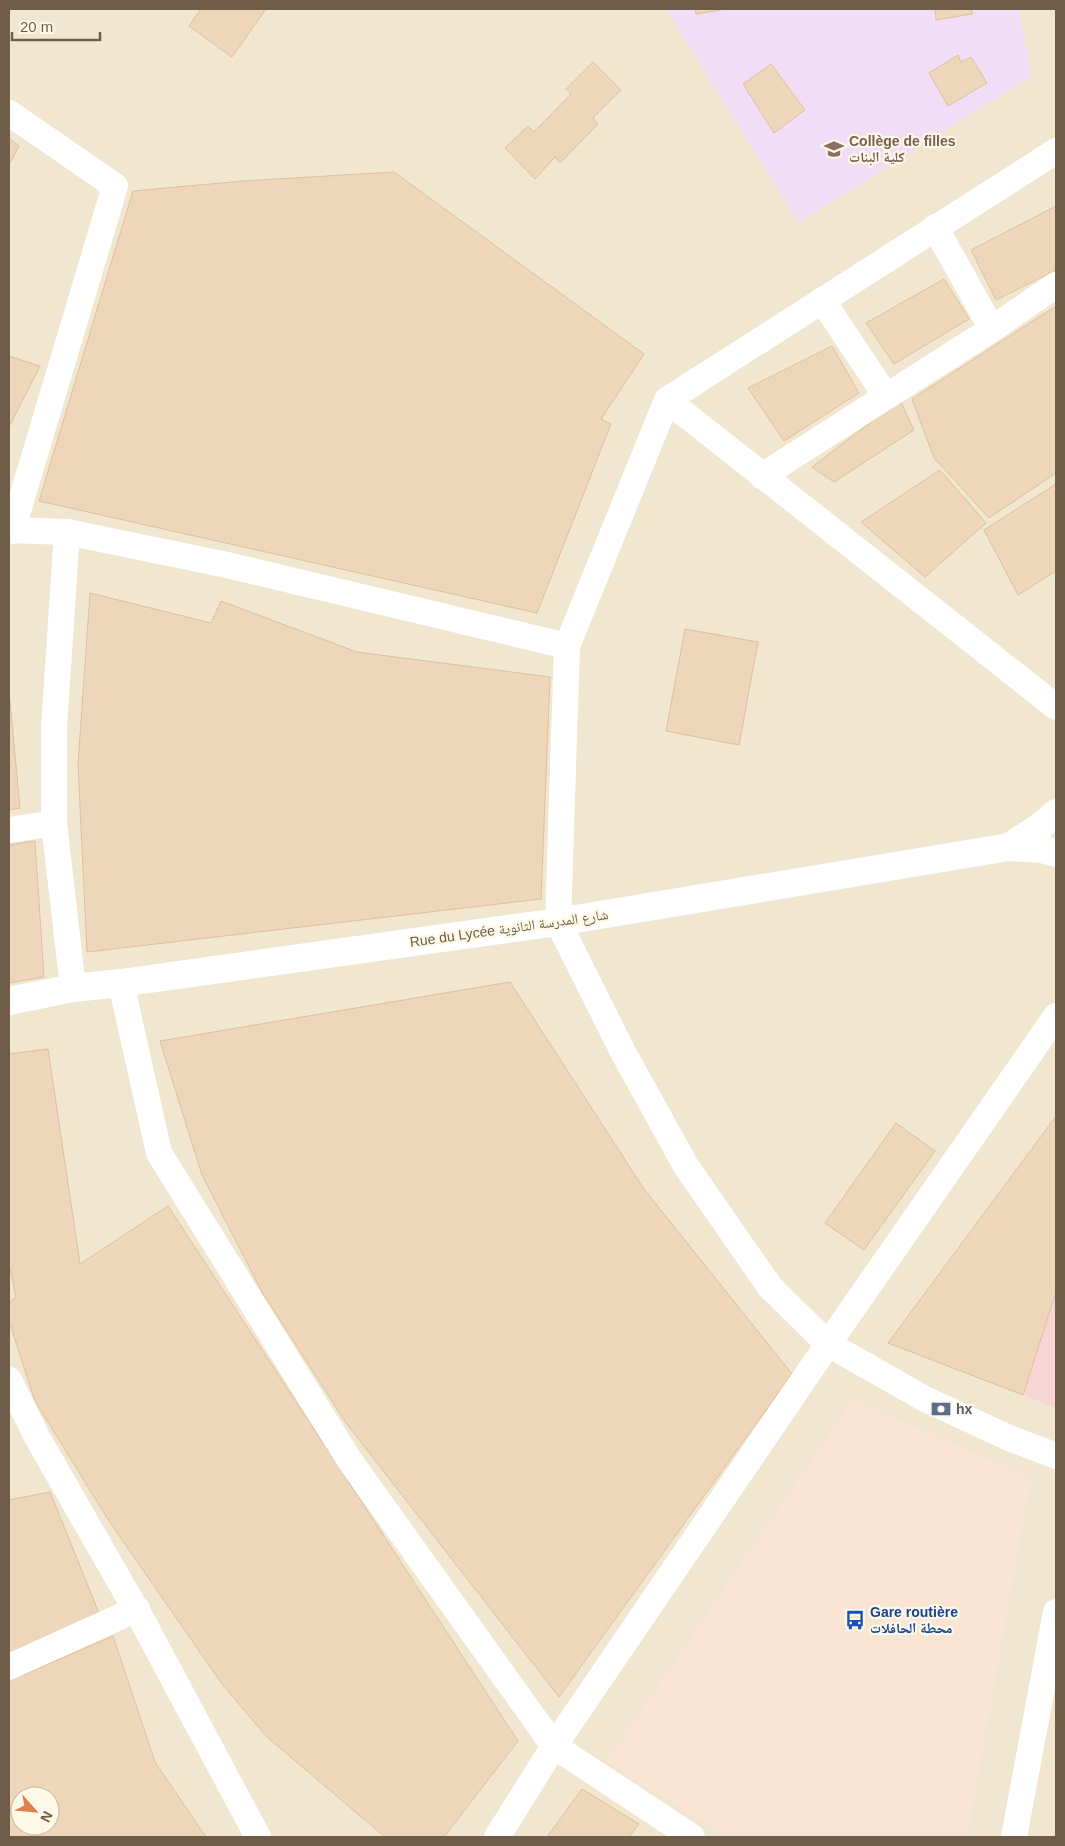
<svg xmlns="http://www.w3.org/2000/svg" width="1065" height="1846" font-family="Arial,'Noto Naskh Arabic',sans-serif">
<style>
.residential{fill:#f1e7d0;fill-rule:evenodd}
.commercial{fill:#fae5d5}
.education{fill:#f1def6}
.medical{fill:#f7d5d4}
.building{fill:#eed6ba;stroke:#dfbf9c;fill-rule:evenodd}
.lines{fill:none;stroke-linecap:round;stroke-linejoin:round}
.minor{stroke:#fff;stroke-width:26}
.tertiary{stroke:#fff;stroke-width:28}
.labels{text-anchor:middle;stroke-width:4.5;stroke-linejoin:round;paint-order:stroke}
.education-label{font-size:14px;font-weight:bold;fill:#785e54;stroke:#fef8e6;text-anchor:start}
.street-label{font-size:14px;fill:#6f5d4a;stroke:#fef8e6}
.service-label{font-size:14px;font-weight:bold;fill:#4e5e75;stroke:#fef8e6;text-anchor:start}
.transit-label{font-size:14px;font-weight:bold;fill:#164399;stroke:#fef8e6;text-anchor:start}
</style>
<rect width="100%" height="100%" fill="#faf4e1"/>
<path class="residential" d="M9,9H1056V1837H9ZM20,1796H50V1826H20Z"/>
<polygon class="commercial" points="853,1400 1031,1478 967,1837 728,1837 607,1761"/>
<polygon class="education" points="666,9 1018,9 1032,76 799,223"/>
<polygon class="medical" points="1056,1292 1056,1408 1023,1395"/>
<g class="building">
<polygon points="201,9 266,9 232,57 189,26"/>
<polygon points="695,9 726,9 696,14"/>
<polygon points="935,9 972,9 972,14 936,20"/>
<polygon points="958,55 961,62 971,57 987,83 948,106 929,73"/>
<polygon points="593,62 621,90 593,118 598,124 560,163 555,157 535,179 505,148 528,126 534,132 571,94 566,89"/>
<polygon points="771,64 805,110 774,133 743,84"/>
<polygon points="9,138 19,146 9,165"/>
<polygon points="394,172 644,354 601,419 611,424 537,613 39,501 133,191 243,181"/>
<polygon points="1056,206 1056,270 996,300 971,250"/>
<polygon points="944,279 969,319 894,364 866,323"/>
<polygon points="1056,306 1056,473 989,518 934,458 912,399"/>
<polygon points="832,346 859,393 784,441 748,388"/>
<polygon points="9,356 40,366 9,427"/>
<polygon points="900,400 914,430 834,482 812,467"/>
<polygon points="940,470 986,523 925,577 861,522"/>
<polygon points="1056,484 1056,571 1018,595 984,530"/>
<polygon points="90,593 211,623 221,601 357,652 550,677 541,899 87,952 78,764"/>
<polygon points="685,629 758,642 739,745 666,731"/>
<polygon points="9,690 20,808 9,810"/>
<polygon points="35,841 44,977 9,983 9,845"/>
<polygon points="510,982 644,1189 792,1374 559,1697 346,1423 262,1292 202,1175 160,1041"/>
<polygon points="48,1049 80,1264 168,1206 518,1741 444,1837 385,1837 267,1737 222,1684 109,1521 35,1401 9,1321 9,1303 16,1297 9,1264 9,1054"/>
<polygon points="1056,1116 1056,1292 1023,1395 888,1343"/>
<polygon points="896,1123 935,1151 864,1250 825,1223"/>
<polygon points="50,1492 101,1618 9,1659 9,1500"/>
<path d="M113,1636L155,1762L206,1837H9V1681ZM20,1796H50V1826H20Z"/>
<polygon points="582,1789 639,1824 629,1837 547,1837"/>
</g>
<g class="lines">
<g class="minor">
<polyline points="9,113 115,186 12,531"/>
<polyline points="1056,151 667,400 567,646 558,922 623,1052 686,1166 770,1287 828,1344 925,1399 1009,1438 1056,1456"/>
<polyline points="935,227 992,329"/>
<polyline points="822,300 886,396"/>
<polyline points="667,400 1056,707"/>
<polyline points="762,476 992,329 1056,285"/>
<polyline points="9,530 67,532 227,565 567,646"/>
<polyline points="67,532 54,728 54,823 73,988"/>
<polyline points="9,830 54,823"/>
<polyline points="121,983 159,1153 350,1461 554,1746 692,1837"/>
<polyline points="9,1380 37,1437 143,1622 258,1837"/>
<polyline points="9,1667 137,1609"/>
<polyline points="497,1837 554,1746 828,1344 1056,1016"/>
<polyline points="1014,1837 1056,1612"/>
</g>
<g class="tertiary">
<polyline points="1009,847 1041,826 1056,813"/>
<polyline points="9,1001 73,988 121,983 558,922 1009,847 1042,849 1056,853"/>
</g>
</g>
<defs>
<symbol id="school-bare" viewBox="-9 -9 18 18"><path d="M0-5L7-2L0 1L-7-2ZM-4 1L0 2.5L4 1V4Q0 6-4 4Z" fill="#8d6e63" stroke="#fef8e6" stroke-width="2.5" paint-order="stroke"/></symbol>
<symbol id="bank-bare" viewBox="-9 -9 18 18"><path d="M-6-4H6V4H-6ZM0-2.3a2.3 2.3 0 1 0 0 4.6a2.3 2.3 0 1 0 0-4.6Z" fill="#5c6f8a" stroke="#fef8e6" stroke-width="2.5" paint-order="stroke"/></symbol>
<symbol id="bus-bare" viewBox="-9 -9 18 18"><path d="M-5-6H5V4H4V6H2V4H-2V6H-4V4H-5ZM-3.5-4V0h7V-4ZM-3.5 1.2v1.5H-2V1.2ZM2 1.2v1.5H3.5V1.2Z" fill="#1a4fb4" stroke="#fef8e6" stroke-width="2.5" paint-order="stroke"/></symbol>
</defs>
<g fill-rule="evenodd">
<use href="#school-bare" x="820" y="135" width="28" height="28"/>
<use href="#bank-bare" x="927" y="1395" width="28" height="28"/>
<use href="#bus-bare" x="841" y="1606" width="28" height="28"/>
</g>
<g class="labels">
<g class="education-label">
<text x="849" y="146">Collège de filles<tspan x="849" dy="16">كلية البنات</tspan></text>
</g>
<g class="street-label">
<text transform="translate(509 928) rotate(-8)" y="5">Rue du Lycée شارع المدرسة الثانوية</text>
</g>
<g class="service-label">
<text x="956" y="1414">hx</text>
</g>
<g class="transit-label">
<text x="870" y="1617">Gare routière<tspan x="870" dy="16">محطة الحافلات</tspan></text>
</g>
</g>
<rect width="1065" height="1846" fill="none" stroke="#6f5d4a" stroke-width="20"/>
<g transform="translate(35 1811) rotate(117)"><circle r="24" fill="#fef8e6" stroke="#c5baa8"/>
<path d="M0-4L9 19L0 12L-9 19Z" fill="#dd824d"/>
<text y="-8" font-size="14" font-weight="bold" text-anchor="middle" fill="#6f5d4a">N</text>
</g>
<path d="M12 32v8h88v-8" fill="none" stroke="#6f5d4a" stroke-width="2.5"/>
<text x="20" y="32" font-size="15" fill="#6f5d4a" stroke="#fef8e6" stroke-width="4" paint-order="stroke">20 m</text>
</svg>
